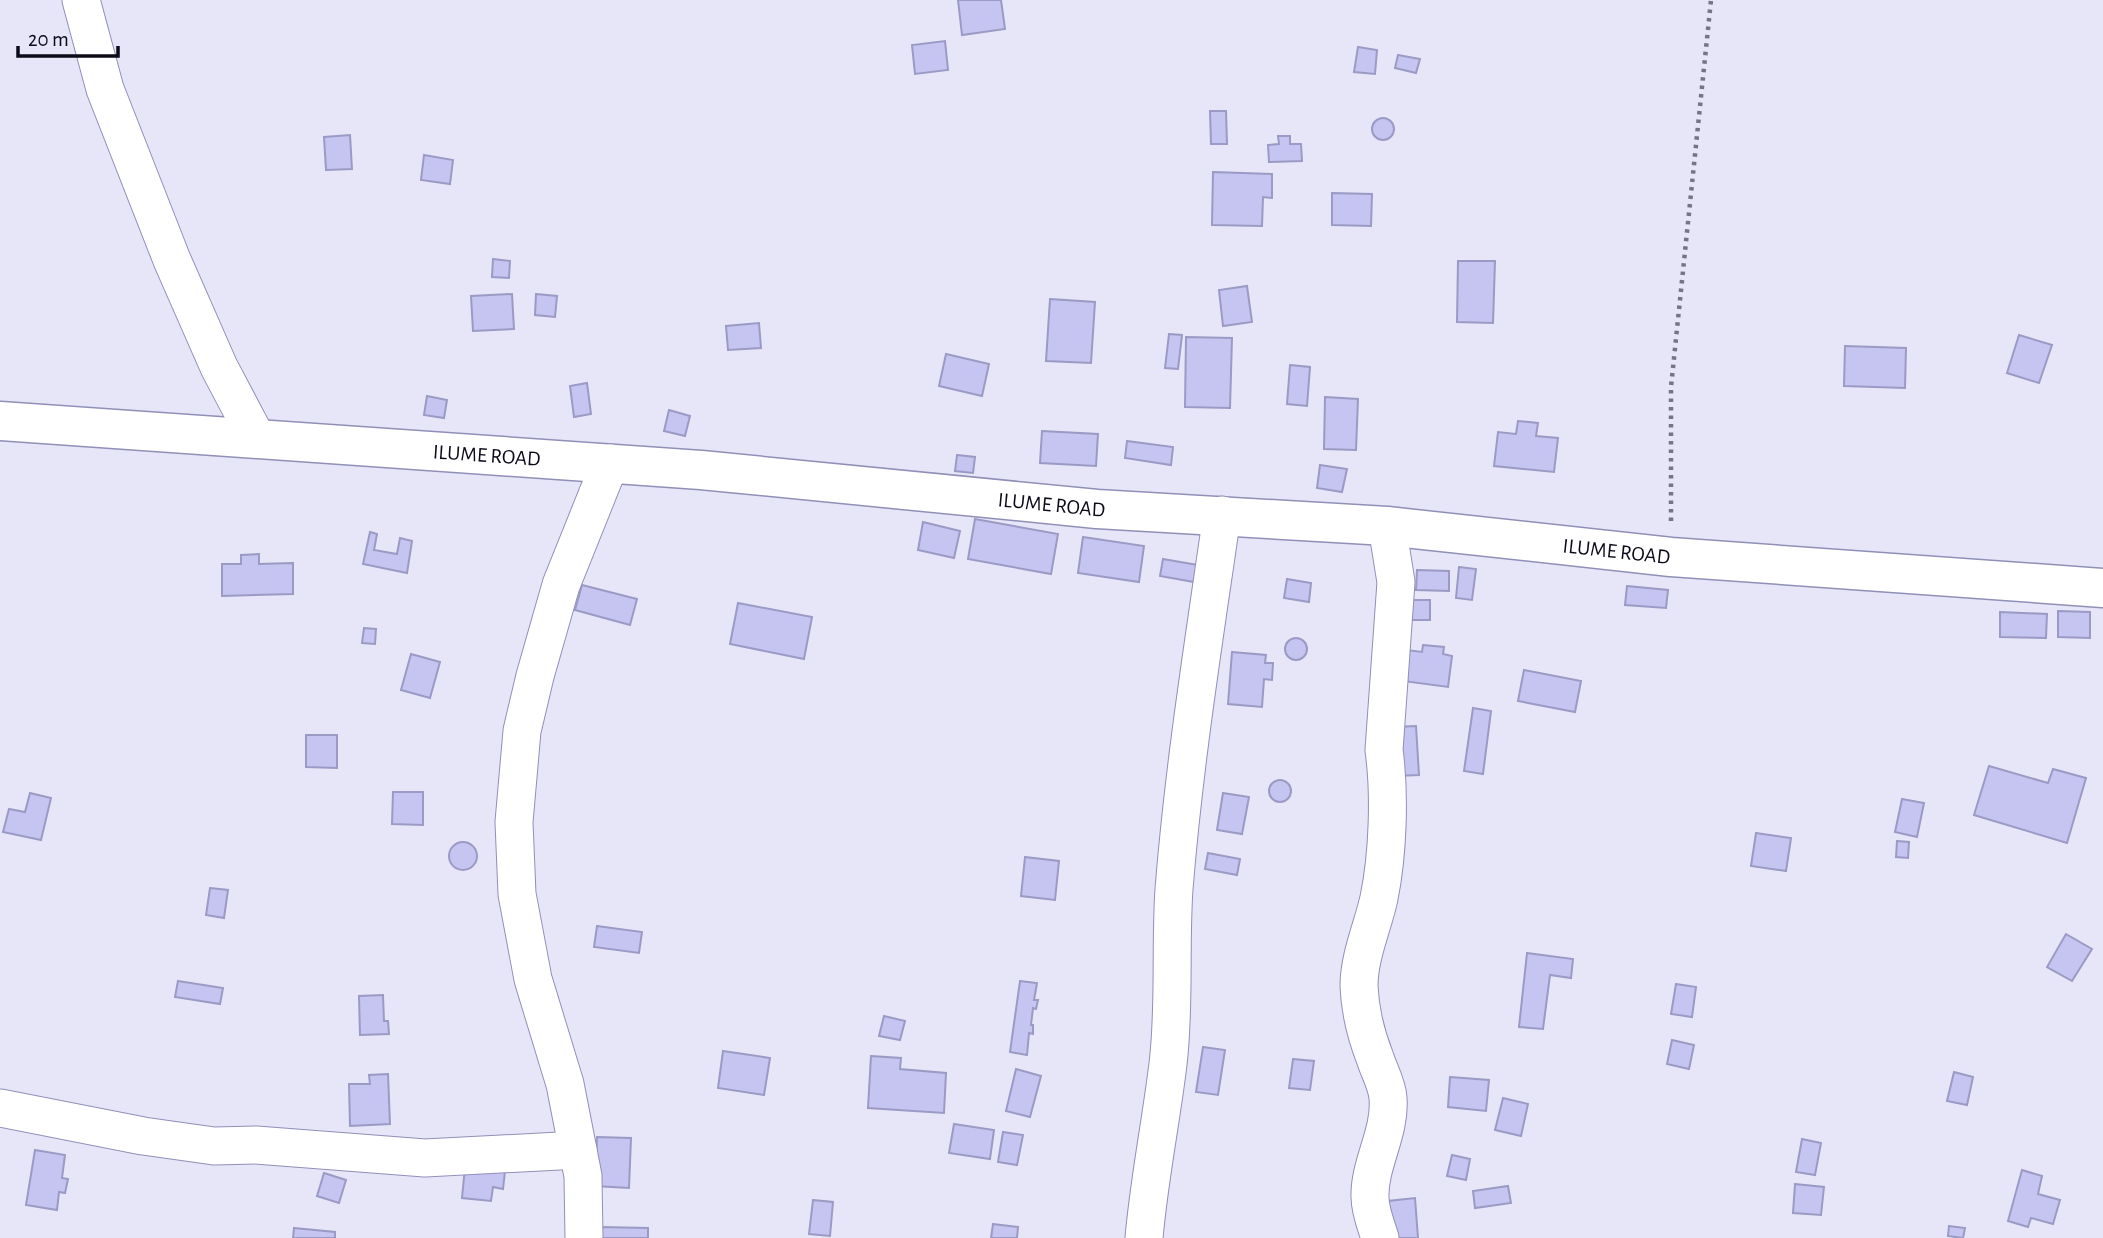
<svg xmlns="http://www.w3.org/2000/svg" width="2103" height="1238" font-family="'Alegreya Sans',sans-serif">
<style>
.building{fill:#c6c5f1;stroke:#9b9ac4;stroke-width:2}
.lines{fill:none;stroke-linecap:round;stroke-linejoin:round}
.street-casing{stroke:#908fb8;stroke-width:39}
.secondary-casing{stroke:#908fb8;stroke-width:41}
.path{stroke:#757485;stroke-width:4.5;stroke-dasharray:3.5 5;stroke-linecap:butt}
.street{stroke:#fff;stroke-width:37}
.secondary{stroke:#fff;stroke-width:38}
.labels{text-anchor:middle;stroke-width:6;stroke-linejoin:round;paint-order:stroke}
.street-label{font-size:21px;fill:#0c0a19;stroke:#e6e6f8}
</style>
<rect width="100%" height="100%" fill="#e6e6f8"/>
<g class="building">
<polygon points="958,0 1001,0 1005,29 962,35"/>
<polygon points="945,41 948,70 915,74 912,45"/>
<polygon points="1358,47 1377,50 1375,74 1354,72"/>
<polygon points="1398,55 1420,59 1416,73 1395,68"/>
<polygon points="1210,111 1226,111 1227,144 1211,144"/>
<circle cx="1383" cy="129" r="11"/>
<polygon points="350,135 352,169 326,170 324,137"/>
<polygon points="1278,136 1290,136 1290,144 1301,144 1302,161 1269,162 1268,145 1279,144"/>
<polygon points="424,155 453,160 450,184 421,180"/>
<polygon points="1213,172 1272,174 1272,198 1263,197 1262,226 1212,225"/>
<polygon points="1332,193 1372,194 1371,226 1332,225"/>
<polygon points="493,259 510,261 509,278 492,277"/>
<polygon points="1458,261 1495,261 1493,323 1457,322"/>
<polygon points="1247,286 1252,322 1223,326 1219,290"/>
<polygon points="512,294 514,329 473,331 471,296"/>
<polygon points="536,294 557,296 555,317 535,315"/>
<polygon points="1050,299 1095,302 1091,363 1046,361"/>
<polygon points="759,323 761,348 728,350 726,326"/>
<polygon points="1169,334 1182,335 1178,369 1165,368"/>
<polygon points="2019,335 2052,345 2039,383 2007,373"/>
<polygon points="1186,337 1232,338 1230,408 1185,407"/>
<polygon points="1845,346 1906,348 1905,388 1844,386"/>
<polygon points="946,354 989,364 982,396 939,386"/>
<polygon points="1290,365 1310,367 1307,406 1287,404"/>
<polygon points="587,383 591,414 574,417 570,386"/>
<polygon points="427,396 447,400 444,418 424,415"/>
<polygon points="1325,397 1358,399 1356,450 1324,449"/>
<polygon points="669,410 690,416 685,436 664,431"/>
<polygon points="1518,421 1538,423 1536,436 1558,438 1554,472 1494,466 1498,432 1516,434"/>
<polygon points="1042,431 1098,434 1096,466 1040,463"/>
<polygon points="1127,441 1173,447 1171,465 1125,458"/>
<polygon points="957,455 975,457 973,473 955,471"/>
<polygon points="1320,465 1347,469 1342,492 1317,488"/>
<polygon points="975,519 1058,534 1051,574 968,559"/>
<polygon points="923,522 960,531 954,558 918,550"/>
<polygon points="370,532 377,534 374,550 397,554 400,538 412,541 407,573 363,564"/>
<polygon points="1083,537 1144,546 1139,582 1078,573"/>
<polygon points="259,554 259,564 293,563 293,594 222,596 222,564 241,564 241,555"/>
<polygon points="1163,559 1198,565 1194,582 1160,576"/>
<polygon points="1459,567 1476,569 1472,600 1456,598"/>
<polygon points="1417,570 1449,571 1449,591 1416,590"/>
<polygon points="1287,579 1311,583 1309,602 1284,598"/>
<polygon points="582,585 637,599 630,625 575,610"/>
<polygon points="1627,586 1668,590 1666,608 1625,605"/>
<rect x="1411" y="600" width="19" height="20"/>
<polygon points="738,603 812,617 804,659 730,644"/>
<polygon points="2058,611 2090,612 2090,638 2058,637"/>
<polygon points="2000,612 2047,614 2046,638 2000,637"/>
<polygon points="364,628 376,629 375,644 362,643"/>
<circle cx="1296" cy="649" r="11"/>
<polygon points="1423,645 1444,647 1443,654 1452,656 1448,687 1403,681 1407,650 1422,652"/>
<polygon points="1232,652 1266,655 1265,663 1273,663 1272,680 1264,679 1262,707 1228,704"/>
<polygon points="411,654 440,662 430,698 401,690"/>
<polygon points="1524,670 1581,681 1575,712 1518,701"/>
<polygon points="1473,708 1491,711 1483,774 1464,771"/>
<polygon points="1416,726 1419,775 1396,776 1393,727"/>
<polygon points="306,735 337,735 337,768 306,767"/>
<polygon points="1989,766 2048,783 2053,769 2086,778 2067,843 1974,815"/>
<circle cx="1280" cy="791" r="11"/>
<polygon points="393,792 423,792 423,825 392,824"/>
<polygon points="30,793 51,798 41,840 3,832 9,809 25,812"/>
<polygon points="1223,793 1249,797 1242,834 1217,830"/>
<polygon points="1902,799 1924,803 1917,837 1895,832"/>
<polygon points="1756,833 1791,838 1786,871 1751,866"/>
<polygon points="1897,841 1909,842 1908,858 1896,857"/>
<circle cx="463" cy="856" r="14"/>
<polygon points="1208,853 1240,859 1237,875 1205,869"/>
<polygon points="1025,857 1059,861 1055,900 1021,896"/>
<polygon points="210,888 228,890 224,918 206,915"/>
<polygon points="597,926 642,932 639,953 594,947"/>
<polygon points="2066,934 2092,949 2072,981 2047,967"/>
<polygon points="1527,953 1573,959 1571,978 1550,975 1543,1029 1519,1027"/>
<polygon points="178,981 223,988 220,1004 175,997"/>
<polygon points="1020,981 1037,983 1034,1000 1038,1000 1036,1009 1033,1008 1031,1025 1033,1025 1033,1034 1029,1033 1027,1055 1010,1052"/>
<polygon points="1676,984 1696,987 1692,1017 1671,1014"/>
<polygon points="383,995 384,1021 388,1021 389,1034 360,1035 359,996"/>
<polygon points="884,1016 905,1021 900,1040 879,1036"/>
<polygon points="1672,1040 1694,1045 1689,1069 1667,1064"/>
<polygon points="1203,1047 1225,1050 1218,1095 1196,1092"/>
<polygon points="723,1051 770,1058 764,1095 718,1088"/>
<polygon points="871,1056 901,1058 900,1069 946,1073 944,1113 868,1108"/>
<polygon points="1293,1059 1314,1061 1310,1090 1289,1088"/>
<polygon points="1016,1069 1041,1076 1030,1117 1006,1111"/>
<polygon points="1954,1072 1973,1077 1967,1105 1947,1101"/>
<polygon points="388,1074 390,1124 350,1126 349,1084 370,1084 369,1075"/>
<polygon points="1450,1077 1489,1080 1486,1111 1448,1107"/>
<polygon points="1503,1098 1528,1104 1521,1136 1495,1130"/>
<polygon points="954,1124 994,1130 990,1159 949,1153"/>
<polygon points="1003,1132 1023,1135 1017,1165 998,1162"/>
<polygon points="597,1137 631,1138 629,1188 595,1186"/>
<polygon points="1802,1139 1821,1143 1815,1175 1796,1172"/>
<polygon points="467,1146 505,1171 503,1189 493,1187 491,1201 462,1198"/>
<polygon points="35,1150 65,1155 62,1178 68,1179 65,1193 59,1192 57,1210 26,1205"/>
<polygon points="1452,1155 1470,1159 1466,1180 1447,1176"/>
<polygon points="2022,1170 2042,1176 2038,1194 2060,1200 2053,1224 2031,1218 2028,1227 2008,1221"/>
<polygon points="324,1173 346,1180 339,1203 317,1196"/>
<polygon points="1795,1184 1824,1187 1821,1215 1793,1213"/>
<polygon points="1508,1186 1511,1203 1475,1208 1473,1191"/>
<polygon points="1415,1198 1418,1238 1391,1238 1388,1201"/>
<polygon points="813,1200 833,1202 830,1236 809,1234"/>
<polygon points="993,1224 1018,1227 1017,1238 991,1238"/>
<polygon points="1949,1226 1965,1228 1963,1238 1948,1236"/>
<polygon points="601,1227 648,1228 648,1238 601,1238"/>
<polygon points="294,1228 335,1232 335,1238 293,1238"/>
</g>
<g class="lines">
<defs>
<g id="street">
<polyline points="81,0 105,89 172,260 219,367 257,439"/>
<polyline points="0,1108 143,1136 214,1146 256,1145 425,1158 578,1150"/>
<polyline points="584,1238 583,1176 565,1084 533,979 517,894 514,822 522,731 535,676 561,585 610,463"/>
<path d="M1144,1238C1149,1180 1161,1122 1168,1064C1175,1006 1170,948 1174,889C1184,764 1204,640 1222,515"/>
<path d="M1380,1238C1376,1225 1370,1211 1370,1197C1369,1164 1391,1132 1388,1098C1387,1084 1379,1071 1375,1058C1366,1035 1360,1011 1359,986C1359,956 1373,926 1379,898C1388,854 1390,794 1384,750L1396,582L1387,526"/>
</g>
<g id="secondary">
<path id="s1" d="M0,421L701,470L1097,509L1387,526L1671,557L2103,588"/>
</g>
</defs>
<use href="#street" class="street-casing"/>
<use href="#secondary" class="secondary-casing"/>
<polyline class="path" points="1671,521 1671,387 1711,0"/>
<use href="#street" class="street"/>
<use href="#secondary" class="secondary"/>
</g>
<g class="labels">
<g class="street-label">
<text dy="7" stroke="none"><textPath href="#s1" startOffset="488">ILUME ROAD</textPath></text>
<text dy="7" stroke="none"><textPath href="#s1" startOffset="1055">ILUME ROAD</textPath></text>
<text dy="7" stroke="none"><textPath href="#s1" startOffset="1622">ILUME ROAD</textPath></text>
</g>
</g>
<path d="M18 46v10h100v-10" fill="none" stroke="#0c0a19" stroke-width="3.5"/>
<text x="28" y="46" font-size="21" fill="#0c0a19" stroke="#e6e6f8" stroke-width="5" paint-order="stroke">20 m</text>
</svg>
